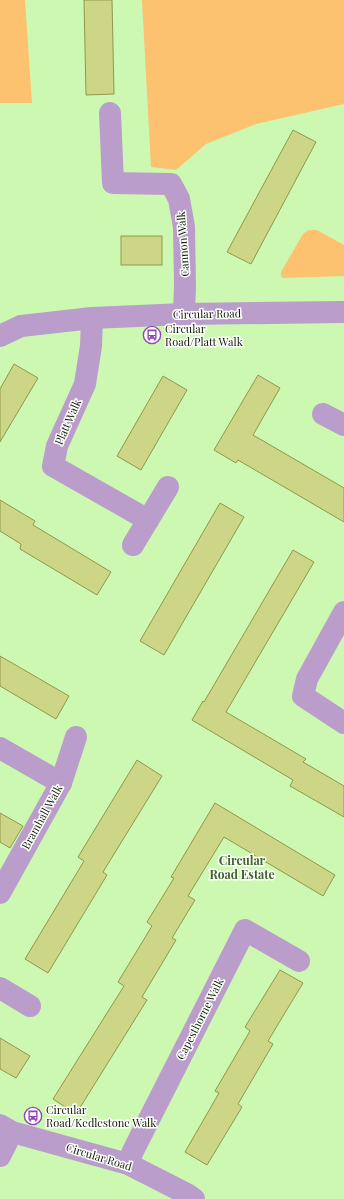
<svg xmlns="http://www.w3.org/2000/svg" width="344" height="1199" font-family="'Playfair Display',serif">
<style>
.green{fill:#fcc26f}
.building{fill:#cdd687;stroke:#90984a}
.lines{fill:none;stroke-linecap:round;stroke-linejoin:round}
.street{stroke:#bb9dcb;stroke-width:22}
.labels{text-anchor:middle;stroke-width:3;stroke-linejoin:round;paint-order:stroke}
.street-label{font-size:11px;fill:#0d1c03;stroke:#fff}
.poi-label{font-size:11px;fill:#0d1c03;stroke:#fff;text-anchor:start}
.neighbourhood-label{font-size:12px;font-weight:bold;fill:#3e6323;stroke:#fff}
</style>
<rect width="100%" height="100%" fill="#ccf8b2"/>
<g class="green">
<polygon points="0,0 25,0 32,103 0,103"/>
<polygon points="142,0 344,0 344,104 256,124 206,144 176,170 151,167"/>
<polygon points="309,230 317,230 344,245 344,276 283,278 281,276 281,272 303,234"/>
</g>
<g class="building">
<polygon points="84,0 112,0 114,94 86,95"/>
<polygon points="293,130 316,142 251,264 227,252"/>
<rect x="121" y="236" width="41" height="29"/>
<polygon points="14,364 38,378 0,442 0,389"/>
<polygon points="258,375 280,388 253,435 344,488 344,522 238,460 236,463 214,450"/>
<polygon points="163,376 187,390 141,470 117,456"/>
<polygon points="0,500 35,521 33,525 111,572 97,595 20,549 21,544 0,531"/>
<polygon points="220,503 244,517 164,655 140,641"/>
<polygon points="293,550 314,562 226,712 306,759 303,762 344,786 344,817 290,786 293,780 192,720 203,701 204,702"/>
<polygon points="0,656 69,696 56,719 0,686"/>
<polygon points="137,760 162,776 103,872 107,875 48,973 25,959 84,861 78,857"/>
<polygon points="215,803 335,875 323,896 224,837 188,896 195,900 172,938 176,940 142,997 147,1000 76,1114 53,1099 124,986 118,982 152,926 147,922 174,878 171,877"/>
<polygon points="0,813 23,826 10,848 0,842"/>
<polygon points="280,970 303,983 268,1041 273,1044 238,1104 242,1107 207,1165 185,1152 219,1093 215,1091 250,1031 245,1027"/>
<polygon points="0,1038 30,1056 16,1078 0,1069"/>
</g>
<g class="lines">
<g class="street">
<polyline points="110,113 113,183 171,184 179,199 184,227 185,286 184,314"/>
<polyline points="92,318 91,346 85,384 57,446 53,466 148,520"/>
<polyline points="0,336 21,326 92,318 184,314 344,312"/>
<polyline points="323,414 344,425"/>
<polyline points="133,545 168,487"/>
<polyline points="344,612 307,679 303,696 344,723"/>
<polyline points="0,748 61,783"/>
<polyline points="0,893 61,783 76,737"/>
<polyline points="0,988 30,1006"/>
<polyline points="0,1125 12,1132 128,1164 187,1194 194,1199"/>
<polyline points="0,1156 12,1132"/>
<polyline points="128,1164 133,1151 245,930 299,961"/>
</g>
</g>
<defs>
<symbol id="bus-ring" viewBox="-11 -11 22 22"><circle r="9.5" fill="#fff" stroke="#9345b5" stroke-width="1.5"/><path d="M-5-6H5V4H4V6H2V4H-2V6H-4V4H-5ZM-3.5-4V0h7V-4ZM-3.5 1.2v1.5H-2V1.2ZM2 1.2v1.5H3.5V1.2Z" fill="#9345b5"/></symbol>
</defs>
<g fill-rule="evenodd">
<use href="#bus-ring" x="142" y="325" width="20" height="20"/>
<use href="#bus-ring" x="23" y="1106" width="20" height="20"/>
</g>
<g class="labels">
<g class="street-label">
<text transform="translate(183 244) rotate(-94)" y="4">Cannon Walk</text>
<text transform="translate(207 314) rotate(-1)" y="4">Circular Road</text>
<text transform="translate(68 422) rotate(-66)" y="4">Platt Walk</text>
<text transform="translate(42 817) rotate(-61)" y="4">Bramhall Walk</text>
<text transform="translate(200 1019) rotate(-63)" y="4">Capesthorne Walk</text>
<text transform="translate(99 1157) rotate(17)" y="4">Circular Road</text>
</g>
<g class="poi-label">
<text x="165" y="333">Circular<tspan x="165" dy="13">Road/Platt Walk</tspan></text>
<text x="46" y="1114">Circular<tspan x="46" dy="13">Road/Kedlestone Walk</tspan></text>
</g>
<g class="neighbourhood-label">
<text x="242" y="865">Circular<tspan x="242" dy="14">Road Estate</tspan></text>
</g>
</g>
</svg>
